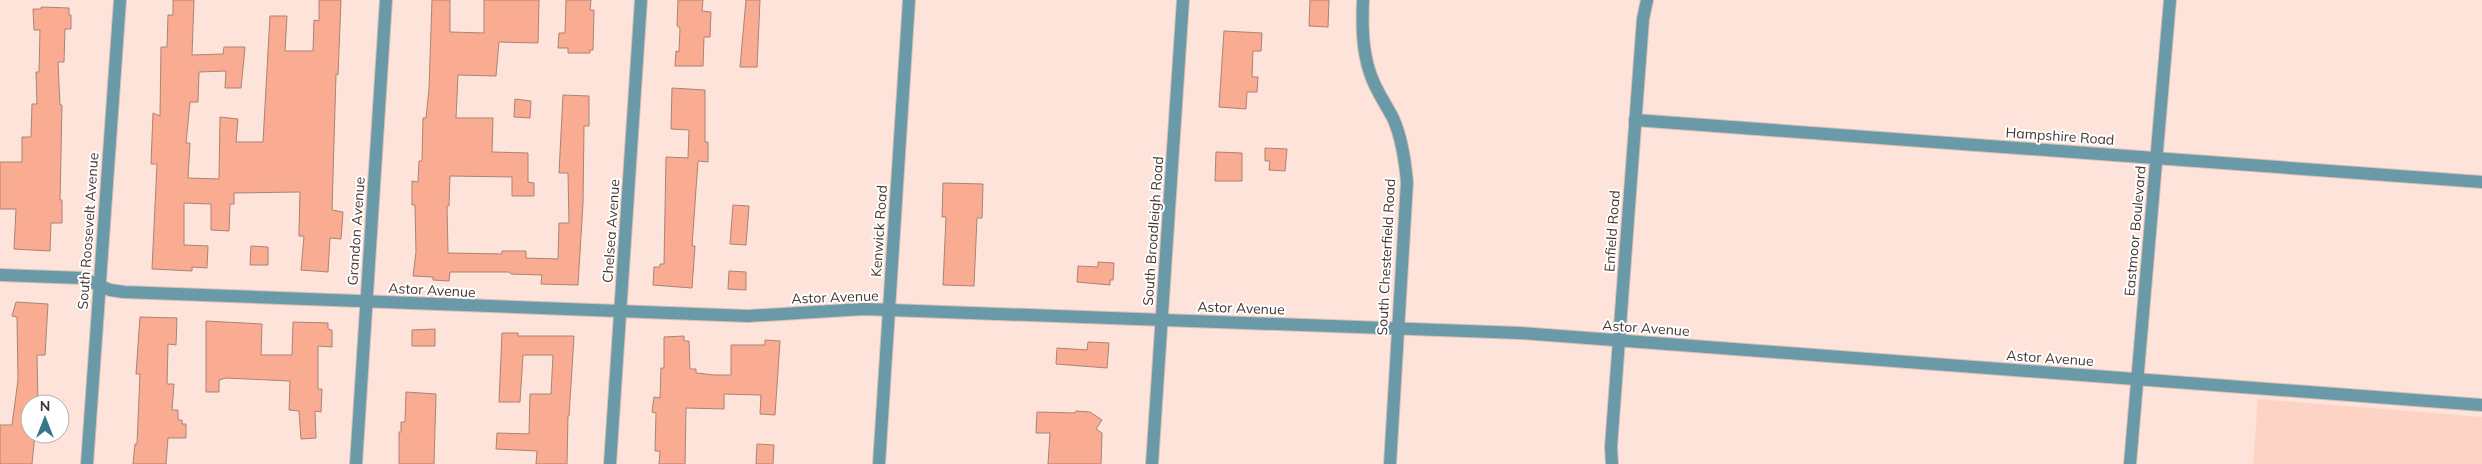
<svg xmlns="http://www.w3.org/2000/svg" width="2482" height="464" font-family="Mulish,sans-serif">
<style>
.built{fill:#fcd3c4}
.building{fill:#f9ac92;stroke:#ab8376}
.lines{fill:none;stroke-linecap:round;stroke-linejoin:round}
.minor-casing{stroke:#d8c0b7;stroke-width:14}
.minor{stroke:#6a99a8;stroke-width:12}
.labels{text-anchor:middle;stroke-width:4;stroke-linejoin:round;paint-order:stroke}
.street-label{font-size:14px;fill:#46342f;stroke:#fff}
</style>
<rect width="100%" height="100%" fill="#fde3d9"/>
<polygon class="built" points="2258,399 2482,417 2482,464 2253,464"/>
<g class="building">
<polygon points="173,0 194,0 192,55 223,54 224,47 245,47 241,88 225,88 226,71 199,72 198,102 190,102 186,143 190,143 188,178 219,179 220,117 238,119 236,142 263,142 270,16 287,16 285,51 313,51 314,20 319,21 319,0 341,0 338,75 336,74 332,210 343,212 341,239 330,238 328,272 301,270 304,236 299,236 299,232 300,192 234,193 234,204 230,204 229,231 211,230 211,204 184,203 184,245 208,246 207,268 192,267 192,271 152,269 157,164 151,164 153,113 160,116 161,47 167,47 168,15 173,15"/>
<polygon points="432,0 450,0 450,32 484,33 484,0 539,0 538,43 499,42 496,76 458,75 456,118 493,118 492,152 528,153 528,182 534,183 534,196 512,196 512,177 450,176 449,206 447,206 448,253 502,254 502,251 526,251 526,258 558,259 559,223 569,223 568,173 559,173 563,95 589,96 589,126 584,126 583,203 578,285 541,284 542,275 511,274 509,272 450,272 449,281 433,280 433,277 413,276 416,252 415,205 412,205 412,181 418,182 419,161 422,161 423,118 426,118 429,89"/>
<polygon points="566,0 591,0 590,10 594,10 593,50 590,50 590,53 568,53 568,48 558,48 559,33 565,33"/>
<polygon points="678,0 703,0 702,11 711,12 710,37 704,37 703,66 675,66 676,51 679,52 680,28 677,26"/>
<polygon points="746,0 760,0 757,67 740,67"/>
<polygon points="1310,0 1329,0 1328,27 1309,26"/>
<polygon points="41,7 69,8 69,15 71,15 71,29 65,29 64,62 58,62 60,105 62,105 60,200 62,200 62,223 51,223 50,251 14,249 16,209 0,209 0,162 22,162 22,137 31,137 32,104 37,104 36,72 39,72 40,30 34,30 33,9 41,9"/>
<polygon points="1224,31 1262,33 1261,51 1253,51 1252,77 1258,77 1257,92 1247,92 1246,109 1219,107"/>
<polygon points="672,88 705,90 705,142 708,142 708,162 698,161 692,246 695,246 692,288 653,285 654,267 660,267 660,264 664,264 666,157 688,158 689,130 671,129"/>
<polygon points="515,99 531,101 530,118 514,117"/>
<polygon points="1265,148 1287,149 1285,171 1269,170 1270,161 1265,161"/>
<polygon points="1216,152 1242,153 1242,181 1215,181"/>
<polygon points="943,183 983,184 982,218 977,218 974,286 943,285 946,217 942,217"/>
<polygon points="733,205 749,206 746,245 730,244"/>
<polygon points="251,246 268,247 268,265 250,265"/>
<polygon points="1098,262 1114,263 1113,280 1110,280 1110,285 1077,282 1078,266 1098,267"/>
<polygon points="729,271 746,272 746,290 728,289"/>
<polygon points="16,302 48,304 45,355 37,355 38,404 30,404 30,434 35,434 32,464 0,464 0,425 12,425 18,380 17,317 12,316"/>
<polygon points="140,317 177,318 176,345 168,344 167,384 174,384 172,410 178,410 178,420 182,420 182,424 186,424 186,438 168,438 166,464 133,464 135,444 137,444 140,374 136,374"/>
<polygon points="206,321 262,324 261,355 292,355 293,322 328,323 328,329 332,330 332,347 318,346 318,389 322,389 321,412 315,411 316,438 301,439 299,411 289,410 290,381 226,378 219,380 219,392 206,392"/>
<polygon points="435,329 435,346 412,346 412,330"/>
<polygon points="502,333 518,333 518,336 574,336 569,416 568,416 567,464 536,464 537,451 496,449 497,433 529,434 530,394 551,394 553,355 523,355 520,402 499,402"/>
<polygon points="684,336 684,341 689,341 690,369 696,369 696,373 715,375 731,375 731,345 765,345 765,340 780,341 775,415 760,414 761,395 724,394 724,409 686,408 685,464 659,464 660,451 655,451 656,413 652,412 654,397 660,398 661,368 664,368 664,337"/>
<polygon points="1088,342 1109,343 1107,368 1056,364 1057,348 1087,350"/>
<polygon points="406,392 436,394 434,464 399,464 399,432 401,432 401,422 405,422"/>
<polygon points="1076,411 1090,412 1102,420 1096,429 1102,433 1101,464 1048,464 1050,433 1036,433 1037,412 1075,413"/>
<polygon points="757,444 774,445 773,464 756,464"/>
</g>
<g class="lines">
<defs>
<g id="minor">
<path d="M1363,0C1362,25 1362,49 1370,73C1375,89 1385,103 1393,118C1402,138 1405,160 1407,182L1390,464"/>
<polyline points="1635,120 2482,182"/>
<polyline points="0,275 82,278 110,290 124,292 748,316 864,309 1520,333 2482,405"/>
<polyline points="87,464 120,0"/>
<polyline points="356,464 386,0"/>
<polyline points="610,464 641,0"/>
<polyline points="879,464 909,0"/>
<polyline points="1152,464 1183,0"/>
<polyline points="1612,464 1611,447 1643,19 1647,0"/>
<polyline points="2130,464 2170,0"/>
</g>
</defs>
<use href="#minor" class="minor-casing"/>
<use href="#minor" class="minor"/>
</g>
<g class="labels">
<g class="street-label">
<text transform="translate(2060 136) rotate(4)" y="5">Hampshire Road</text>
<text transform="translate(88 231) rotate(-86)" y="5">South Roosevelt Avenue</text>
<text transform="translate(356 231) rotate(-86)" y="5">Grandon Avenue</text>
<text transform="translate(611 231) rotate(-86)" y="5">Chelsea Avenue</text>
<text transform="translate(879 231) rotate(-86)" y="5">Kenwick Road</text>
<text transform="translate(1153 231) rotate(-86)" y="5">South Broadleigh Road</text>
<text transform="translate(1612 231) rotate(-86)" y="5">Enfield Road</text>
<text transform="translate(2135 231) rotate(-85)" y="5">Eastmoor Boulevard</text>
<text transform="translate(1386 257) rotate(-87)" y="5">South Chesterfield Road</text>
<text transform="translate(432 290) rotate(3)" y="5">Astor Avenue</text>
<text transform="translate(835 297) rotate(-2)" y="5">Astor Avenue</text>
<text transform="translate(1241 308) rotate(2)" y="5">Astor Avenue</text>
<text transform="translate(1646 328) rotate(4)" y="5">Astor Avenue</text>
<text transform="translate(2050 358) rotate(4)" y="5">Astor Avenue</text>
</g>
</g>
<g transform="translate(45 419)"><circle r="24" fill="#ffffff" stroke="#b5aeac"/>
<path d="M0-4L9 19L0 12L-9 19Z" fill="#36778a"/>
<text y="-8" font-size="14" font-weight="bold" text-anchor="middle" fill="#46342f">N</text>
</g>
</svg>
